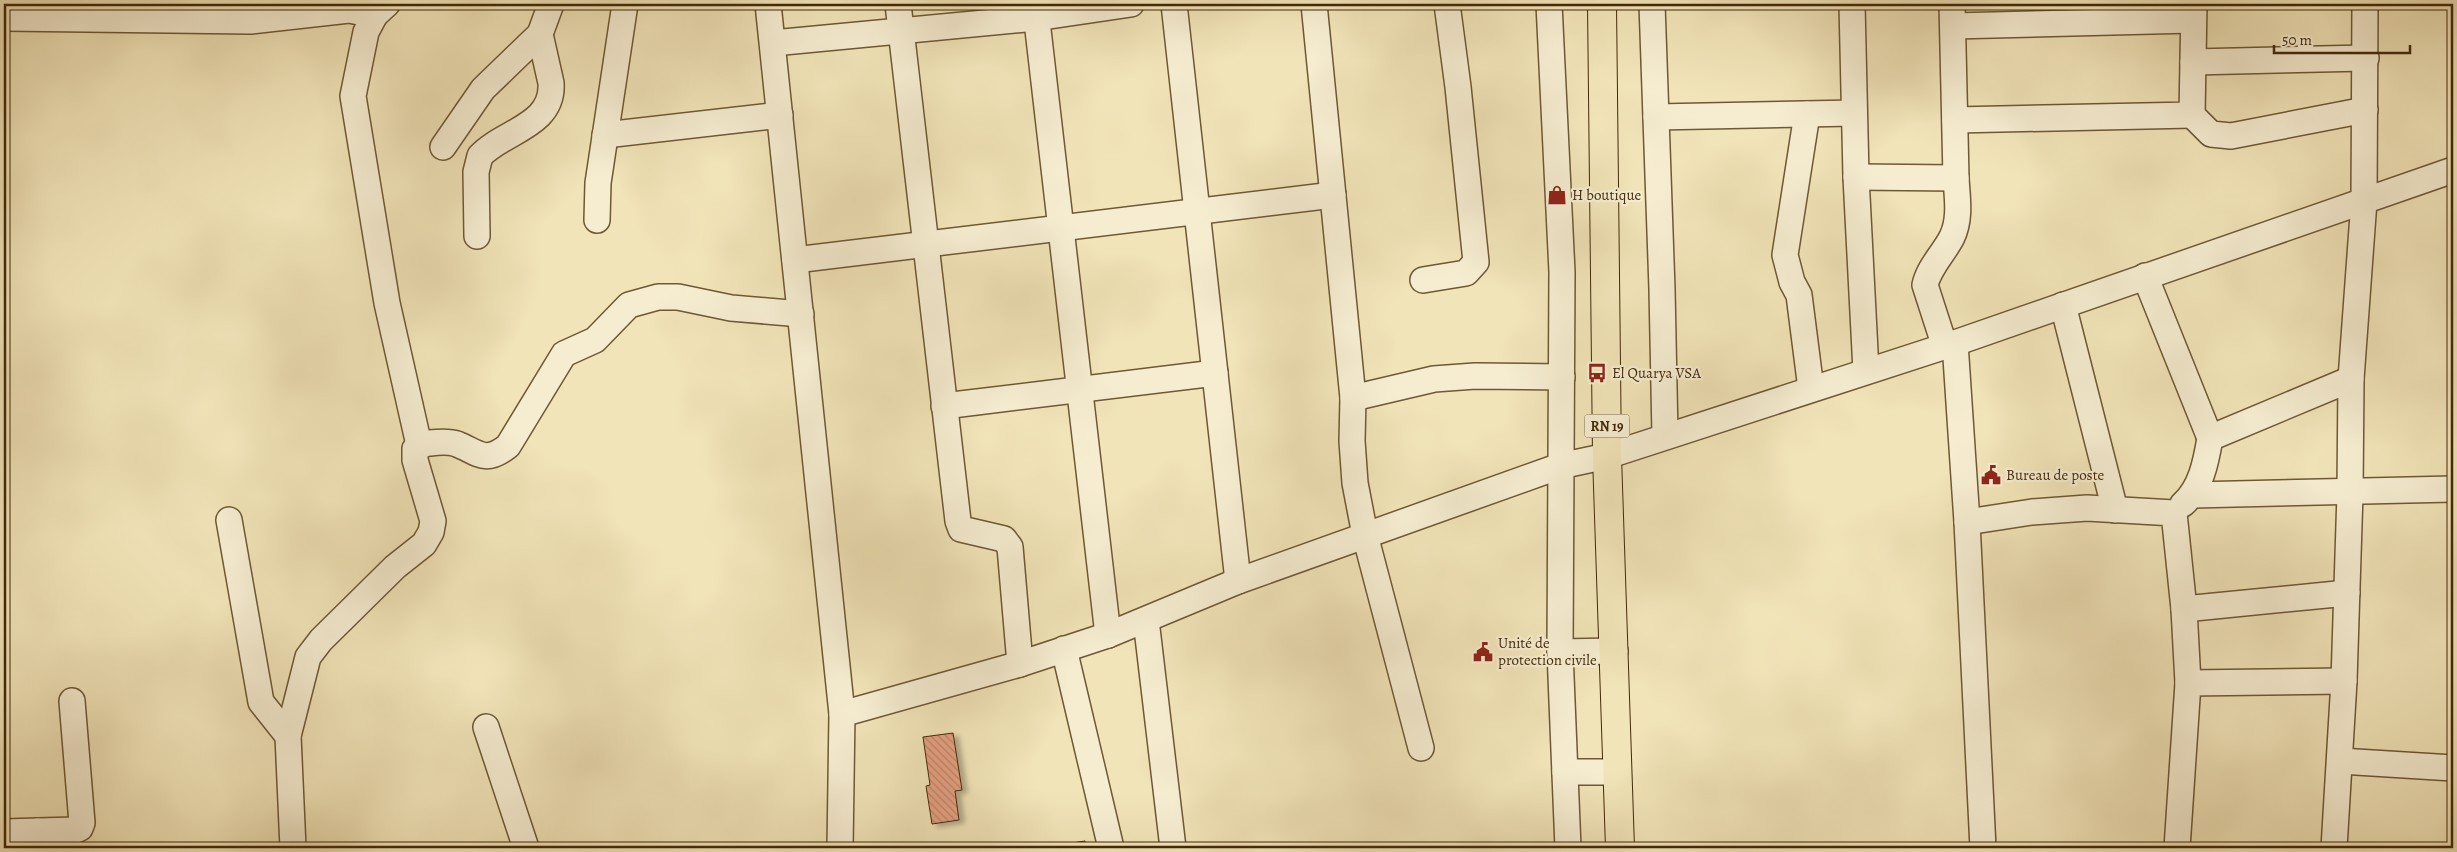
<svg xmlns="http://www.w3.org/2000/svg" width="2457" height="852" font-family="Alegreya,serif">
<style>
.building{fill:url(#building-back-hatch);stroke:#422909;filter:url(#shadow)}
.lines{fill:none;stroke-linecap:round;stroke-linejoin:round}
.minor-casing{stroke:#6e5835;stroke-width:28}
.highway-casing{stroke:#422909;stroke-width:30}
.minor{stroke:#f6edd1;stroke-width:25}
.highway{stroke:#f1e4b8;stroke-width:28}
.labels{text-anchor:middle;stroke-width:4.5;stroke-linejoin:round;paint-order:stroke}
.shield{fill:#f6edd1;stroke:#786445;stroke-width:1}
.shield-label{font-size:14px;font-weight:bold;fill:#422909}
.poi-label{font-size:15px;fill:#422909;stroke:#f6edd1;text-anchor:start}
</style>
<defs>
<pattern id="building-back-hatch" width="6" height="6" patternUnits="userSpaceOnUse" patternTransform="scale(1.25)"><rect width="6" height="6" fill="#e6a183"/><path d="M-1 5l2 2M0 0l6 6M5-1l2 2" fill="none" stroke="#bc8369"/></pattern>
<filter id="shadow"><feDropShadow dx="5.5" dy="3" stdDeviation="2.5" flood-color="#0004"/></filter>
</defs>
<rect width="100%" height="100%" fill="#f1e4b8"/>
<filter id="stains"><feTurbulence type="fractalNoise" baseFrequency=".004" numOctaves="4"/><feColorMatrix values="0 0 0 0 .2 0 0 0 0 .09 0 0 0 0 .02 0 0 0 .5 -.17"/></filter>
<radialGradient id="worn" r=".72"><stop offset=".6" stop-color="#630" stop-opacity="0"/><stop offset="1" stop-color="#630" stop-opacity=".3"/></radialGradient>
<g class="building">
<polygon points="953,733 962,790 955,791 959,820 932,824 926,786 930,785 923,737"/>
<polygon points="1085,841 1086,848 1041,848"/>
</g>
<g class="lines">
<defs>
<g id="minor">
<polyline points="387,4 375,15 366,32 353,96 387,303 419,445"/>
<polyline points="768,4 842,714"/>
<polyline points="898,4 958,521 961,529 1004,539 1010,547 1020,664"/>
<polyline points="1035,4 1108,635"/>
<polyline points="1174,4 1238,581"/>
<polyline points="1314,4 1353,398 1434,379 1475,376 1562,377"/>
<polyline points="1549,4 1562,272 1560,652 1568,848"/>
<polyline points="1652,4 1662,289 1665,436"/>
<polyline points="1852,4 1856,177 1866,371"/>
<polyline points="4,18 251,21 349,10 375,15"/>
<polyline points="1953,26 2193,20"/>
<polyline points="773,43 1036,18 1131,4"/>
<polyline points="2193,62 2366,58"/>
<polyline points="1807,114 1785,255 1792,282 1799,295 1811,389"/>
<polyline points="2192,115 2211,134 2231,136 2365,110"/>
<polyline points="1656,117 1854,113"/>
<polyline points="1955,120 2192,115 2194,4"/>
<polyline points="605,135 780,115"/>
<polyline points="443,147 483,89 540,34 551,4"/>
<polyline points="1856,177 1956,178 1952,4"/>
<polyline points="597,220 598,183 625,4"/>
<path d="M477,236L476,172L480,156C503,131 554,126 551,83L540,34"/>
<polyline points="795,260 1333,195"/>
<polyline points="2145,276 2210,438"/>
<polyline points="1423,280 1466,273 1476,262 1458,87 1447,4"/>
<polyline points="2063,305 2115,510"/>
<polyline points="1955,343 1967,522 1983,848"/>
<path d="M1945,347L1925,285C1929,267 1944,253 1952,237C1961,218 1957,197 1956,178"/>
<polyline points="1353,398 1352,441 1355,483 1365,535 1421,748"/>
<polyline points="944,406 1215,373"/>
<polyline points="2193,495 2453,489"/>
<path d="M2183,504C2201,488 2206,462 2210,438L2351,379"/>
<polyline points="229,520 261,702 288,736"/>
<polyline points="1967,522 2032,512 2087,508 2174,513 2184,609 2188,683 2344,681"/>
<polyline points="2184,609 2347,593"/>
<polyline points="1146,620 1173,848"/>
<polyline points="1064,649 1111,848"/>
<polyline points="1560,652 1615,651"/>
<polyline points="486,727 526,848"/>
<polyline points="2340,761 2453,768"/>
<polyline points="1565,772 1618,772"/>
<polyline points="38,831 76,830 80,828 82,823 72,701"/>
<polyline points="4,832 38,831 38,848"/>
<path d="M293,848L288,736L308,657L321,640L395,567L424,544L431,532L433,521L415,460V449C420,445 424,444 430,443C439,442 449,441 457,444C479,453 485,464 508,446L564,354L595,340L629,305L658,297H678L731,308L801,314"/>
<polyline points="840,848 842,714 1020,664 1108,635 1238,581 1560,466 1607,456 1955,343 2453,170"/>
<polyline points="2177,848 2188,683"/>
<polyline points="2334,848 2344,681 2350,493 2351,379 2364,201 2365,4"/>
</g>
<polyline id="highway" points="1602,4 1607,456 1620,848"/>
</defs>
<use href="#minor" class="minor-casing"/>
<use href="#highway" class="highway-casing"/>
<use href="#minor" class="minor"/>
<use href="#highway" class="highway"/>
</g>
<defs>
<symbol id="shop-bare" viewBox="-9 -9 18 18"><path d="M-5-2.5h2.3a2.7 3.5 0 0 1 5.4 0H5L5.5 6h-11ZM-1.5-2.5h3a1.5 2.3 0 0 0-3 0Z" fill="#8f2418" stroke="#f6edd1" stroke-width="2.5" paint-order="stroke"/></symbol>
<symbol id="bus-bare" viewBox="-9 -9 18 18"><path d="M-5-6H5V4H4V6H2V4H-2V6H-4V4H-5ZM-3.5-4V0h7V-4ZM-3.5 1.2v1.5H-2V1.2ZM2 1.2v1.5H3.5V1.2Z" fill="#8f2418" stroke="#f6edd1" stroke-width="2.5" paint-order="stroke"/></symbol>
<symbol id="civic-bare" viewBox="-9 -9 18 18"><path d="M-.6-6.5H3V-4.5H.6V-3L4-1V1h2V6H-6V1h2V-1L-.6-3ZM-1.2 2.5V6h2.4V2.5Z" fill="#8f2418" stroke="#f6edd1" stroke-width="2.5" paint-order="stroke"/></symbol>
</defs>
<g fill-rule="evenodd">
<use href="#shop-bare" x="1543" y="181" width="28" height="28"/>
<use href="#bus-bare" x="1583" y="359" width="28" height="28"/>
<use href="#civic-bare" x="1977" y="461" width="28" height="28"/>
<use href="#civic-bare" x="1469" y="638" width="28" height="28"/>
</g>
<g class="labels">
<rect class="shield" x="1584.5" y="414.5" width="45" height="23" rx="4"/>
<g class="shield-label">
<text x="1607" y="431">RN 19</text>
</g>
<g class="poi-label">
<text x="1572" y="200">H boutique</text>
<text x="1612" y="378">El Quarya VSA</text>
<text x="2006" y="480">Bureau de poste</text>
<text x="1498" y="648">Unité de<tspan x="1498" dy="17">protection civile</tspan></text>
</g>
</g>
<rect width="2457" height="852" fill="none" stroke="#f1e4b8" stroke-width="20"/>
<rect x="5" y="5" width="2447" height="842" fill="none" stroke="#422909" stroke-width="2.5"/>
<rect x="10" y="10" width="2437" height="832" fill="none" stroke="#422909"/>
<path d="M2274 45v8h136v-8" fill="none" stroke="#422909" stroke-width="2.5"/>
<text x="2282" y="45" font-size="15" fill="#422909" stroke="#f6edd1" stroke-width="4" paint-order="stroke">50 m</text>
<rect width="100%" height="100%" filter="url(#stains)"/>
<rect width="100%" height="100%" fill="url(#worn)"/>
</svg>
